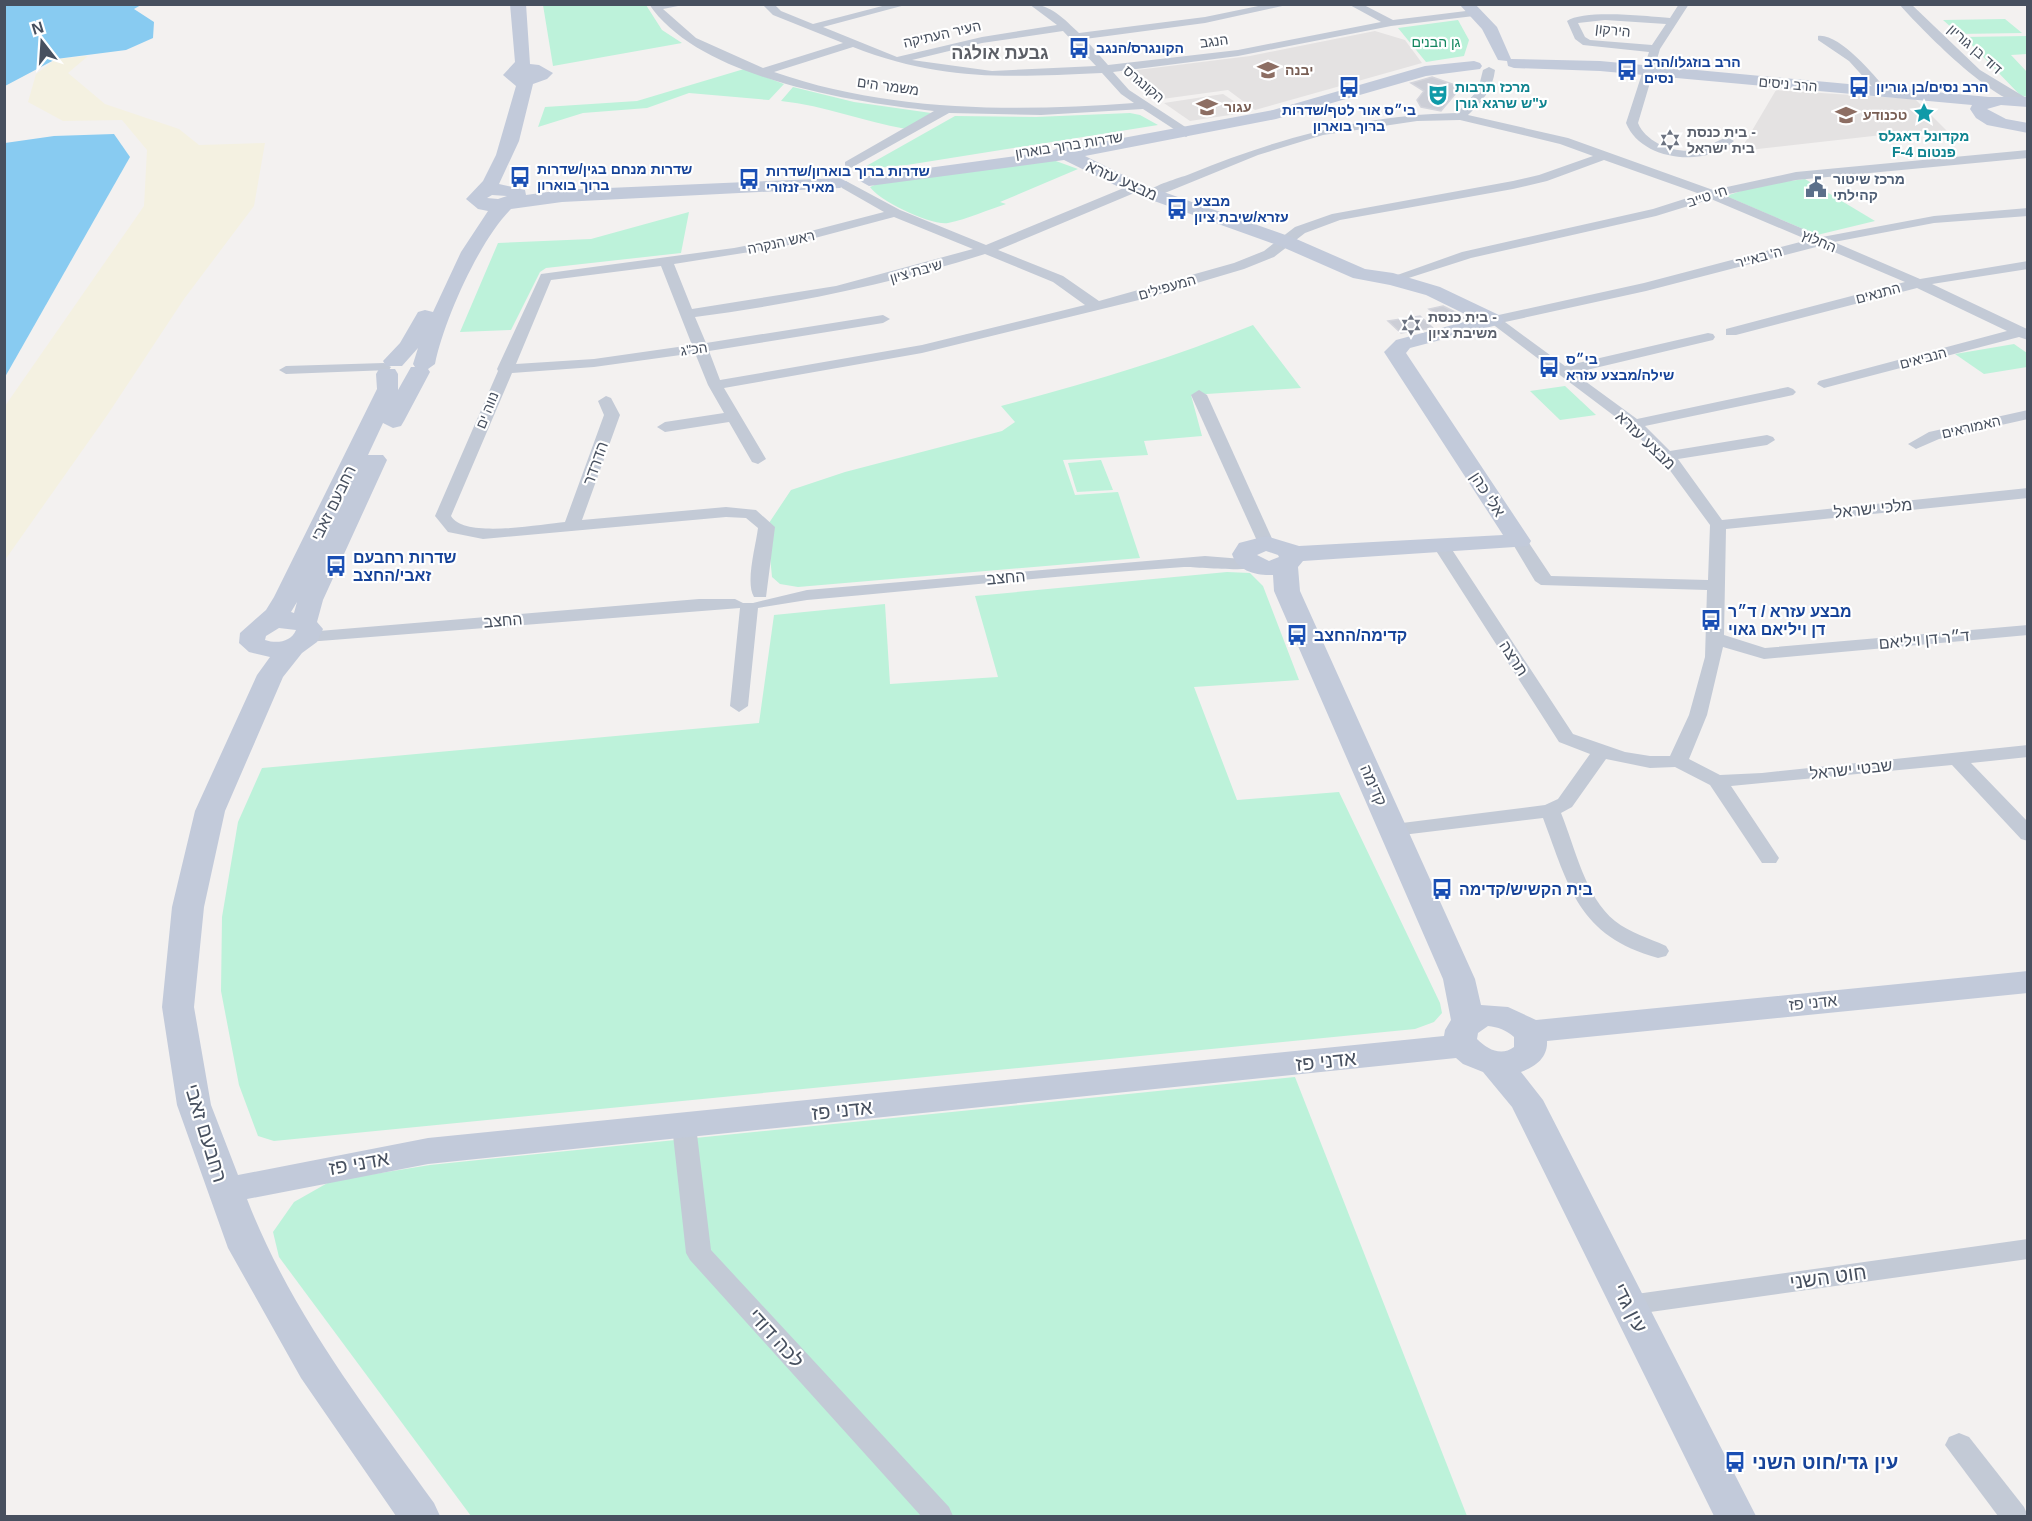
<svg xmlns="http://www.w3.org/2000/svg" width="2032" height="1521" font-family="Helvetica,'Noto Sans Hebrew',sans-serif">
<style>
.education{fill:#e4e2e2}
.green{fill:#bdf2da}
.sand{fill:#f4f1e1}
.water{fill:#88cbf1}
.building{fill:#ccced6;stroke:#d4d5dc;stroke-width:1.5}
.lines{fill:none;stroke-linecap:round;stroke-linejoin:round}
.street{fill:#c3cad6;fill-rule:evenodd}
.secondary{fill:#c2cada;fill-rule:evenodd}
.labels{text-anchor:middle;stroke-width:4.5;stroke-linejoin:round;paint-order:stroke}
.far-street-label{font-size:14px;fill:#47505f;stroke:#fff}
.far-park-label{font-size:14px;fill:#12865e;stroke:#fff}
.far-transit-label{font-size:14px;font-weight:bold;fill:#164399;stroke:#fff;text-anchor:start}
.far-education-label{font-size:14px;font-weight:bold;fill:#785e54;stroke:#fff;text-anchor:start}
.far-culture-label{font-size:14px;font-weight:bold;fill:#0d838f;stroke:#fff;text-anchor:start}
.far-worship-label{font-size:14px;font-weight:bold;fill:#5b616d;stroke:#fff;text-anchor:start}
.far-service-label{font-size:14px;font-weight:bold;fill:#4e5e75;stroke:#fff;text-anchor:start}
.street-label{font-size:16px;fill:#47505f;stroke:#fff}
.transit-label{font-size:16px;font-weight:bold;fill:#164399;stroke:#fff;text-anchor:start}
.far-district-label{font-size:18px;font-weight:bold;fill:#5c5f66;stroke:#fff}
.near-street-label{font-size:20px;fill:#47505f;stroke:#fff}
.near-transit-label{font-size:20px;font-weight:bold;fill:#164399;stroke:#fff;text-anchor:start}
</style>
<rect width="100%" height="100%" fill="#f3f1f0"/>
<g class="education">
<polygon points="1375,31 1405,40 1422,63 1255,110 1228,90 1155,100 1121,72 1250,56"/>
<polygon points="1776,90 1915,99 1947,131 1882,135 1740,151"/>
<polygon points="1223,94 1250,112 1190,121 1164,103"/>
</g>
<g class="green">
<polygon points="543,5 646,5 662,30 682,43 553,66"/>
<polygon points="2005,19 2022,33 1959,34 1943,20"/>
<polygon points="1458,20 1469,40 1464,56 1426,62 1398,28"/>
<polygon points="2027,36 2027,54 2011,55 2027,72 2027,97 2020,95 1964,37"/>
<polygon points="744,69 784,84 769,100 689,93 647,108 583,113 538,127 545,107 637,101"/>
<path d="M793,87L854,102L931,113L906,129C862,121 826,106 781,101Z"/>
<polygon points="1130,113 1140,115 1158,125 907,165 861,169 955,116 1036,117"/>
<path d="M1053,160L1078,169L1000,202L1006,204C987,210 968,219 948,223C932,226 879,201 870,187L877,184Z"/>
<polygon points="1805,179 1875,221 1817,235 1726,196 1759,185"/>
<polygon points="689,212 681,253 546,268 540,272 511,330 460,332 498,243 591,239"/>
<path d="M1253,325L1301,388L1191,395L1202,436L1144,441L1148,455L1063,460L1075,495L1118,492L1140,558L798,587L780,584L772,577L767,526L791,490L845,472L1002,431L1015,422L1001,406C1087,383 1171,359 1253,325Z"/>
<polygon points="2014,344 2027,353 2027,367 1984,374 1955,354"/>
<polygon points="1565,386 1596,415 1560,420 1530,391"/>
<polygon points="1101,460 1113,490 1077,492 1068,463"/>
<polygon points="1227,572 1250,573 1263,586 1299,680 1194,687 1237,800 1339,792 1440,1003 1442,1013 1434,1022 1415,1029 274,1141 258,1136 239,1085 221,991 222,917 238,822 262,768 759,723 774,615 885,604 890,684 998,677 975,596"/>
<polygon points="1295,1077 1467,1516 471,1516 279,1257 273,1232 294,1202 331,1181 430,1165"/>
</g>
<polygon class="sand" points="88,56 68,73 105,104 179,129 199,145 265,143 254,206 184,299 108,414 5,560 5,406 144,206 147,150 122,120 63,121 28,102 36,74 56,59"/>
<g class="water">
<polygon points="5,4 141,5 134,9 154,22 153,38 126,50 56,59 5,86"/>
<polygon points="114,134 130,157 5,377 5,143 54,136"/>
</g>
<g class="building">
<polygon points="1432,77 1461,87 1441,111 1421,107 1417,100 1424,91 1411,83"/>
<polygon points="1443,306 1457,313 1464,318 1446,321 1429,309"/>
<polygon points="1420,316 1433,328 1401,333 1388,321"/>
</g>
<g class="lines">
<g class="street">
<path d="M649,4H688L663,9L696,38L763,68L843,43L773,15L762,4H774L781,11L813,24L890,4H909L823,27L897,57L982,37L1057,25L1029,4C1051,4 1064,19 1079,33L1205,17L1268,4H1291L1205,23L1085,39L1108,65L1238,50L1381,22L1348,4H1362L1393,20L1474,10L1479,13L1474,16L1391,26L1238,56L1113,72L1129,90L1190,130L1192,133L1186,137L1143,109L1041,115L949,113L849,169L845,168V162L934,111C851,102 698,78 649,4ZM1063,31L1096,66L992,71L912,60L982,43ZM853,47C943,82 1008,77 1102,73L1121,94L1134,103C1014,112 889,112 774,72Z"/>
<path d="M1679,4H1689L1660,49L1638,123C1646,143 1676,154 1696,150C1707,148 1717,140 1728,137L1734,141C1706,168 1641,161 1626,123L1649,52L1583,45L1575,39L1567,21C1583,9 1648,16 1670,18ZM1605,20L1666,24L1652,45L1590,40L1585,37L1578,23Z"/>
<path d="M1899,4H1911L1980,70L2028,99V105C1996,106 1921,29 1899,4Z"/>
<path d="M1818,36C1839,33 1873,74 1886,89V93H1878L1849,61L1818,40Z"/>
<path d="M1489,67L1495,70C1493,89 1482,102 1468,115L1568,138L1713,190L1796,172L2028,150V158L1796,180L1724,195L1822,237L1934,216L2028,208V216L1934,223L1834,242L1920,279L2028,261V269L1932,284L2027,329L2028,340L2019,337L1824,388L1817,384L1819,381L2007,331L1917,288L1736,335H1726V329L1905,282L1820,246L1646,291L1505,322L1565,366L1708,333L1713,334L1715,337L1713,340L1574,373L1637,419L1788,387L1793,389L1796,392L1793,395L1645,426L1670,451L1767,435L1773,437L1775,440L1767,445L1678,459L1722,520L2028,488V498L1726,529L1724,635L1765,648L2028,625V635L1764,659L1723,647L1707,715L1689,759L1720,775L1762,773L2028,745V757L1971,763L2028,822V841L2021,839L1952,765L1731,786L1779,858L1776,863H1762L1710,785L1675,767L1650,768L1606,759L1572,807L1561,813C1575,847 1585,897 1615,921C1630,933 1649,938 1666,946L1669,951L1666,956L1658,958C1578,936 1569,887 1543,818L1394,836L1387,834L1384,830L1387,826L1394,824L1545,805L1558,799L1590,754L1559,742L1433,546L1435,542H1447L1573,734L1625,752L1650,756H1670L1689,715L1705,657L1707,590L1541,585L1535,581L1511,541L1519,536L1525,537L1551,576L1708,580L1710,525L1666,465L1629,427L1487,320L1494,316L1644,283L1808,240L1711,199L1656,216L1471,258L1393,283L1386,279L1462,252L1653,209L1700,194L1604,160L1547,181L1513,189L1340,220L1305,233L1274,257L1244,269L1143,299L922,353L724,388L766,459L758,464L752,462L729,422L665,432L657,427L665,422L724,413L708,385L695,353L594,367L512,373L451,516C464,539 541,524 565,522L604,415L598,401L606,396L611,398L620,415L582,520L726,507L756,510L775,527L766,597H754C745,583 756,545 758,528L746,518L726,517L483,539L448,532L435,516L498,371L497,369L541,274L734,248L780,239L884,212L842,188L840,185L846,181L900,210L986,245L1131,185H1139V191L998,250L1063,276L1099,301L1234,263L1264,251L1295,227L1332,214L1513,181L1539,175L1593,156L1560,144L1460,120L1417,121L1323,135L1258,155L1155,197L1151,198L1145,194C1155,184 1177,179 1190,174C1278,138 1362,115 1457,113L1478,90L1483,70ZM894,217L973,249L836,286L692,309L674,264L781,247ZM985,254L1053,282L1085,305L922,345L720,380L709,351L883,323L890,319L883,315L706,343L695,317C794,304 890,284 985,254ZM661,266L692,345L594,359L516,364L551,280Z"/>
<polygon points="384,363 391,367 389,370 286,374 279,370 286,366"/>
<polygon points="1199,390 1207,395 1274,543 1272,547 1266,548 1258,543 1191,395"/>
<polygon points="2028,410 2028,419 1939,439 1916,449 1908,444 1929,432"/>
<path d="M1205,556L1255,560L1264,565C1258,573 1198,567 1184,567C1058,575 933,589 807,600L758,608L748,706L739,712L730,706L740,608L307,642L298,637L307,632L699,599H735L743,603H753L807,590Z"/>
<polygon points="684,1117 692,1120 696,1126 711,1250 949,1507 953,1516 921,1516 690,1260 686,1253 672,1126 676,1120"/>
<polygon points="2028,1239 2028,1259 1629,1315 1620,1312 1616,1305 1620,1298 1629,1295"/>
<polygon points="1959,1433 1969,1437 2024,1507 2028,1516 1998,1516 1945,1445 1949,1437"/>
</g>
<g class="secondary">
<path d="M510,4H526L530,64L539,65L553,73L547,79L533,84L519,141L499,184L525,190L526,195L562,190L840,178L849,183L840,188L562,202L511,209C479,241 444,320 435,364L428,369L430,372L404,421L401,426L393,428L383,423L368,455H383L387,460L323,600L317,622L323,629L317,642L302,653L283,677L225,811L204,907L194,1007L211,1105L238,1175L428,1138L1444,1036L1445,1030L1451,1020L1443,979L1274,591L1273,575C1257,576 1237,571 1232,554L1239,543L1266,536L1299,546L1503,535L1384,352L1396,340L1475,319L1426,295L1390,285L1353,278L1280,246L1129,192L1064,160L869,186L860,181L869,176L1052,151L1061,146L1069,148L1273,110L1425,66L1474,61L1480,63L1482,66L1480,69L1426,76L1276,119L1085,156L1141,184L1294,238L1365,269L1393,273L1440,287L1501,316L1504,320L1501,324L1410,348L1406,353L1531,541L1528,546L1303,561L1298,567L1300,591L1475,979L1481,1005L1508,1007L1536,1020L2028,971V993L1547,1041C1548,1058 1535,1067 1521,1072L1543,1100L1756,1516H1714L1512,1107L1483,1072L1463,1064L1456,1058L428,1164L247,1199C290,1311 365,1407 434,1503L440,1516H396L301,1378L228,1248L177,1105L162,1007L172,907L195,811L257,675L270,657L249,652L239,643L240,633L266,610L274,597L377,389L376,374L379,369H395L398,374V390L411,367H415L413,364L418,348L402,366H386L383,361L400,343L418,312L425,310L433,312L461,252L488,211L478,209L466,199L483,181L496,155L516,86L503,75L515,62ZM492,195L507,196L498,199L487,198ZM1266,551L1278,555L1279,557L1269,561L1257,555ZM297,602L294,613L291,612ZM279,628L296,630C291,642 277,644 265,640L266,636ZM1488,1026C1498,1027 1506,1030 1514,1037V1047C1501,1057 1487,1049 1477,1039L1478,1033Z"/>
<polygon points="1459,4 1475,4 1497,27 1511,59 1600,61 1989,97 2028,97 2028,107 2001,105 1987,109 2006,119 2028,123 2028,133 1987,125 1976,118 1970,109 1972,105 1600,71 1514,68 1508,66 1507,61 1498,60 1482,29"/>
</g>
</g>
<defs>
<symbol id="bus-bare" viewBox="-9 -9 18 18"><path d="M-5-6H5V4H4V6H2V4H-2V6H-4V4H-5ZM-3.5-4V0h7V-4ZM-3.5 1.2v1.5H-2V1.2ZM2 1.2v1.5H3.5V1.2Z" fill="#1a4fb4" stroke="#fff" stroke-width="2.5" paint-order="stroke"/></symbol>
<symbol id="school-bare" viewBox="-9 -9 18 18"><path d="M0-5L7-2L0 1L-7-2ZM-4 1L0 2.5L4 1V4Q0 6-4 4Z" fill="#8d6e63" stroke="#fff" stroke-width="2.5" paint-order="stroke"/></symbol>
<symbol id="theatre-bare" viewBox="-9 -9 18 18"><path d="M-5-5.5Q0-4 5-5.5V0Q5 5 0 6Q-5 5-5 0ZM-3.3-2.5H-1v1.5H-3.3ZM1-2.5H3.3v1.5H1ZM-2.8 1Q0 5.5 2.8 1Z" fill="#0f9aa8" stroke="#fff" stroke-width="2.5" paint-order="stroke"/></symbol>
<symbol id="sight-bare" viewBox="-9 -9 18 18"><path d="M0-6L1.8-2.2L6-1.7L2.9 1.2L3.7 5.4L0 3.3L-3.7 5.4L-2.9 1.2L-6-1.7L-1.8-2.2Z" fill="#0f9aa8" stroke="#fff" stroke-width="2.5" paint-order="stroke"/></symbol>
<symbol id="synagogue-bare" viewBox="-9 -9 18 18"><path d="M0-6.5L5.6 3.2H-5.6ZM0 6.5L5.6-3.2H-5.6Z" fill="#6b7280" stroke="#fff" stroke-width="2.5" paint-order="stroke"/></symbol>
<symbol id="civic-bare" viewBox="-9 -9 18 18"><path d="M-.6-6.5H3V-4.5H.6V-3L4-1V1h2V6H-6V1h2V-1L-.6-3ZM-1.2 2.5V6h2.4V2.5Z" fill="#5c6f8a" stroke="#fff" stroke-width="2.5" paint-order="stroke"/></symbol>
</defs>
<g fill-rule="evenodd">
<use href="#bus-bare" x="1064" y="33" width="30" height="30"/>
<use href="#school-bare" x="1253" y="55" width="30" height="30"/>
<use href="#bus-bare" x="1612" y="55" width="30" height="30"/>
<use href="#bus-bare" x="1334" y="72" width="30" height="30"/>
<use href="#bus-bare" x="1844" y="72" width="30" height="30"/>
<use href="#theatre-bare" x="1423" y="80" width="30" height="30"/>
<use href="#school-bare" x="1192" y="92" width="30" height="30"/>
<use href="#sight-bare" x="1909" y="98" width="30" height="30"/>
<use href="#school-bare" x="1831" y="100" width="30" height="30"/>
<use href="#synagogue-bare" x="1655" y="125" width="30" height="30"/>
<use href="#bus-bare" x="505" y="162" width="30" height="30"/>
<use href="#bus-bare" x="734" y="164" width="30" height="30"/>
<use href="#civic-bare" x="1801" y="172" width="30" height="30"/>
<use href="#bus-bare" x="1162" y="194" width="30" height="30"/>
<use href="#synagogue-bare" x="1396" y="310" width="30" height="30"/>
<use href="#bus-bare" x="1534" y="352" width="30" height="30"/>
<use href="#bus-bare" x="321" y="551" width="30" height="30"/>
<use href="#bus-bare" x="1696" y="605" width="30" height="30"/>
<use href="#bus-bare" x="1282" y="620" width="30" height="30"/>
<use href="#bus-bare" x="1427" y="874" width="30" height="30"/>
<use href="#bus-bare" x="1720" y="1447" width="30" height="30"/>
</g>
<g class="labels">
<g class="far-street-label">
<text transform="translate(1613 30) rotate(6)" y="5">הירקון</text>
<text transform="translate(942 34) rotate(-13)" y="5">העיר העתיקה</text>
<text transform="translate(1214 41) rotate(-7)" y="5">הנגב</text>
<text transform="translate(1975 49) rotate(41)" y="5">דוד בן גוריון</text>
<text transform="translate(1144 84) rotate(40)" y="5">הקונגרס</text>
<text transform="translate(1788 84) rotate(5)" y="5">הרב ניסים</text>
<text transform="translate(888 86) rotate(8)" y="5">משמר הים</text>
<text transform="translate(1069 145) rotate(-9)" y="5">שדרות ברוך בוארון</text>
<text transform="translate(1707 196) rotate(-18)" y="5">חי טייב</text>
<text transform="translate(1819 241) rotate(23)" y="5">החלוץ</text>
<text transform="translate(781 242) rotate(-12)" y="5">ראש הנקרה</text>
<text transform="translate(1759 257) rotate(-15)" y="5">ה' באייר</text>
<text transform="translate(916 271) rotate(-16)" y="5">שיבת ציון</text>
<text transform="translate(1167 287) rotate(-16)" y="5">המעפילים</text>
<text transform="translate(1878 293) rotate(-15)" y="5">התנאים</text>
<text transform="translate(694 349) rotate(-8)" y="5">הכ"ג</text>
<text transform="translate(1923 358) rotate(-15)" y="5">הנביאים</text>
<text transform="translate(487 410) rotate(-68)" y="5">נווה ים</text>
<text transform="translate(1971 427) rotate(-13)" y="5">האמוראים</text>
</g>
<g class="far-park-label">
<text x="1436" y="47">גן הבנים</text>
</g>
<g class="far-transit-label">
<text x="1096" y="53">הקונגרס/הנגב</text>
<text x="1644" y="67">הרב בוזגלו/הרב<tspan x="1644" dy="16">נסים</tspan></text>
<text x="1876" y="92">הרב נסים/בן גוריון</text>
<text x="1349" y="115" text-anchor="middle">בי״ס אור לטף/שדרות<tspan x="1349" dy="16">ברוך בוארון</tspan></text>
<text x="537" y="174">שדרות מנחם בגין/שדרות<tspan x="537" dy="16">ברוך בוארון</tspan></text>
<text x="766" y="176">שדרות ברוך בוארון/שדרות<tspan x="766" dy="16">מאיר זנזורי</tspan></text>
<text x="1194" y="206">מבצע<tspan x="1194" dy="16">עזרא/שיבת ציון</tspan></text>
<text x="1566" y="364">בי״ס<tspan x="1566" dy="16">שילה/מבצע עזרא</tspan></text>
</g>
<g class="far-education-label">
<text x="1285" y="75">יבנה</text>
<text x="1224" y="112">עגור</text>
<text x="1863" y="120">טכנודע</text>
</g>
<g class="far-culture-label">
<text x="1455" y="92">מרכז תרבות<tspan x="1455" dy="16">ע"ש שרגא גורן</tspan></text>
<text x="1924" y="141" text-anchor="middle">מקדונל דאגלס<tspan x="1924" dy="16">F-4 פנטום</tspan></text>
</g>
<g class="far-worship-label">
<text x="1687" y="137">בית כנסת -<tspan x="1687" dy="16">בית ישראל</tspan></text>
<text x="1428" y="322">בית כנסת -<tspan x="1428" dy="16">משיבת ציון</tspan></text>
</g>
<g class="far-service-label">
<text x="1833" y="184">מרכז שיטור<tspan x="1833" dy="16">קהילתי</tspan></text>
</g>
<g class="street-label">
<text transform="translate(1122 180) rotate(24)" y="6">מבצע עזרא</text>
<text transform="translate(1646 440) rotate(44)" y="6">מבצע עזרא</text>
<text transform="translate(595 463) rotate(-70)" y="6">הדרדר</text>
<text transform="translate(1488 494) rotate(57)" y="6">אלי כהן</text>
<text transform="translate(333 503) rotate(-64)" y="6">רחבעם זאבי</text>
<text transform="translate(1873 508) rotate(-6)" y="6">מלכי ישראל</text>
<text transform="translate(1006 577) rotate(-5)" y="6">החצב</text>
<text transform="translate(503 620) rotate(-5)" y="6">החצב</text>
<text transform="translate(1924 639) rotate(-5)" y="6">ד״ר דן ויליאם</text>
<text transform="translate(1514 658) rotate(57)" y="6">תרצה</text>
<text transform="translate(1851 769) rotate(-6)" y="6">שבטי ישראל</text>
<text transform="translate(1374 785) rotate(66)" y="6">קדימה</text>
<text transform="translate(1813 1002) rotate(-6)" y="6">אדני פז</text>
</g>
<g class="transit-label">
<text x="353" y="563">שדרות רחבעם<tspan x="353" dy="18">זאבי/החצב</tspan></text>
<text x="1728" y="617">מבצע עזרא / ד״ר<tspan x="1728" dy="18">דן ויליאם גאוי</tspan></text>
<text x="1314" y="641">קדימה/החצב</text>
<text x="1459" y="895">בית הקשיש/קדימה</text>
</g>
<g class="far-district-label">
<text x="1000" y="59">גבעת אולגה</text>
</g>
<g class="near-street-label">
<text transform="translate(1326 1061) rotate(-6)" y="7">אדני פז</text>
<text transform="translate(842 1110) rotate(-6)" y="7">אדני פז</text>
<text transform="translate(206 1133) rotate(73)" y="7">רחבעם זאבי</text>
<text transform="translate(359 1163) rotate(-10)" y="7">אדני פז</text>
<text transform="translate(1828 1277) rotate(-8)" y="7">חוט השני</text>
<text transform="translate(1630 1308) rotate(63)" y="7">עין גדי</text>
<text transform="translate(776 1338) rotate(48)" y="7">לכה דודי</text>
</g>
<g class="near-transit-label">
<text x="1752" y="1469">עין גדי/חוט השני</text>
</g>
</g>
<rect width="2032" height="1521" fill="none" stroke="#47505f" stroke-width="12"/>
<g transform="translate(42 42) rotate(343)" stroke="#ffffff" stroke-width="4.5" paint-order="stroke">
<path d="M0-4.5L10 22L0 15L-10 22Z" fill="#47505f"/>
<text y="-9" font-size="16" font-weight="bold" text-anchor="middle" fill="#47505f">N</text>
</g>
</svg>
